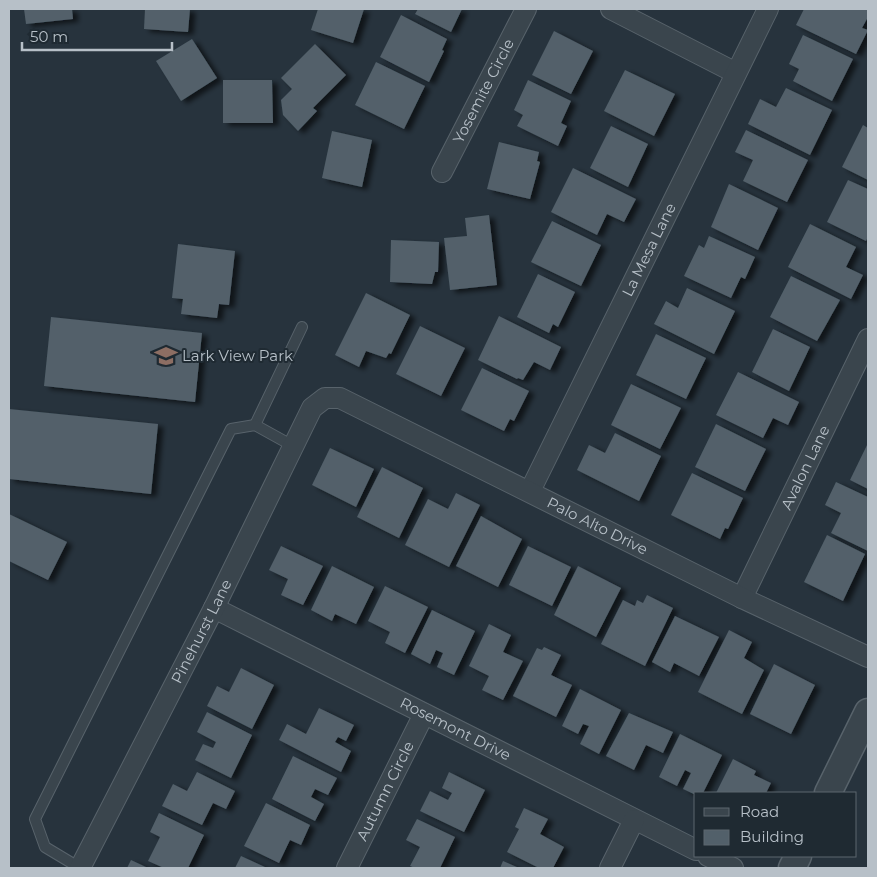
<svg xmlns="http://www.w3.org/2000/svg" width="877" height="877" font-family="Montserrat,sans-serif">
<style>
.building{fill:#52606a;filter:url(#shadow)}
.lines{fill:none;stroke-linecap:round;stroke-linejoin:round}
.service-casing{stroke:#58636b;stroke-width:12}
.minor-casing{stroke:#58636b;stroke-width:22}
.tertiary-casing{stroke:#58636b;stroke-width:29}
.service{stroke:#3a454d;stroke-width:10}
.minor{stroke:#3a454d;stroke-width:20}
.tertiary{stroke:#3a454d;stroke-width:26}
.labels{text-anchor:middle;stroke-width:4;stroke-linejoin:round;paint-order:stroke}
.street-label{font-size:15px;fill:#b7c0c8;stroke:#1f2a32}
.poi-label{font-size:15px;fill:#b7c0c8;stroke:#1f2a32;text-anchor:start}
</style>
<defs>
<filter id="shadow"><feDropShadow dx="5.5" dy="3" stdDeviation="2.5" flood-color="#0009"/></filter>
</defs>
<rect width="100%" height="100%" fill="#27333d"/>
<g class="building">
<polygon points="24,9 72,9 73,19 26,24"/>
<polygon points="145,9 190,9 188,32 144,29"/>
<polygon points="318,9 364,9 353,43 311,30"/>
<polygon points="418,9 462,9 451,32 415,14"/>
<polygon points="804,9 868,9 868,17 862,28 868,30 856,54 796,25"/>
<polygon points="401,15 447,39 442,50 444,51 429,82 380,57"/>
<polygon points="554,31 593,51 571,94 532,75"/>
<polygon points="803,35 853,59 832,101 793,81 799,69 789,64"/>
<polygon points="192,39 217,78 181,101 156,61"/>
<polygon points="315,44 346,75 313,108 317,111 298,131 283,115 281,100 292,89 281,78"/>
<polygon points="376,62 425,86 404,129 355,105"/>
<polygon points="625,70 675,94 654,136 604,111"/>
<polygon points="223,80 272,80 273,123 223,123"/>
<polygon points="528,80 571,101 561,123 567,126 558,146 517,126 523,115 514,110"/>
<polygon points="786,88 832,110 810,155 748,124 760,99 776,107"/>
<polygon points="863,125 868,128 868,180 842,167"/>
<polygon points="611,126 648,144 628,187 590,168"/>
<polygon points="746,130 808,160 787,202 743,181 753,160 735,152"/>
<polygon points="332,131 372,140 362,187 322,178"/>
<polygon points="499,142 539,152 537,161 540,162 530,199 487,189"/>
<polygon points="573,168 636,199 624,222 607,214 597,235 551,212"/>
<polygon points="848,180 868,189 868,237 866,241 827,222"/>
<polygon points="729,184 778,208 758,250 711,227"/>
<polygon points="489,215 497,285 450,290 444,238 467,236 465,218"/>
<polygon points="552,221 601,245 581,286 531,262"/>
<polygon points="810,224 856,247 846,267 863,275 851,299 788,267"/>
<polygon points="709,236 755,257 745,279 741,277 731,298 684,276 699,245 704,248"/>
<polygon points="391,240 439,242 438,272 435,272 432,284 390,282"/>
<polygon points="178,244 235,251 229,305 219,304 217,318 181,314 183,299 172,298"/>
<polygon points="538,274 575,292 558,327 553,324 549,333 517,317"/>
<polygon points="791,276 840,300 817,341 770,317"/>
<polygon points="687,288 735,311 714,354 654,324 666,301 678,308"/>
<polygon points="366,293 410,315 391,354 389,353 386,358 366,351 359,367 335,355"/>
<polygon points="499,316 561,347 550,370 534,362 523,380 518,378 517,379 478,360"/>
<polygon points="51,317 202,333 195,402 44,386"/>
<polygon points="420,326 465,348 441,396 396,374"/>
<polygon points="773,329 810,347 789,391 752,372"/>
<polygon points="656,334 706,358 686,399 636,375"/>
<polygon points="482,368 529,391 514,421 510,419 504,431 461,410"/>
<polygon points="738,372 799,402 788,425 773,418 763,438 716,415"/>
<polygon points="631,384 681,408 660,449 611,425"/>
<polygon points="9,409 158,424 151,494 9,479"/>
<polygon points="716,424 766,449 745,491 695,467"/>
<polygon points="615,433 661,456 639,501 577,470 589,445 605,453"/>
<polygon points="868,443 868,489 850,480"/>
<polygon points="330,448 374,469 356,507 312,485"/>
<polygon points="382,467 423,488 399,538 357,517"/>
<polygon points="692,473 743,498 728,529 725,528 720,539 671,515"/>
<polygon points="836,482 868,497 868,551 831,533 841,513 825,505"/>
<polygon points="456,493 480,505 449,567 405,545 428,499 448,509"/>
<polygon points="9,514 67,542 48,580 9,561"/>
<polygon points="481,516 522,539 498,587 456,566"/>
<polygon points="827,535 865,554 843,601 804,582"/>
<polygon points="281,546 323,566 303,605 281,595 288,579 269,570"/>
<polygon points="528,546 571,567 552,606 509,585"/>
<polygon points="332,566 374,587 356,624 335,614 332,621 311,610"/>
<polygon points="578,566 621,588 596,637 554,615"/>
<polygon points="385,586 428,607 405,653 385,643 390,632 368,621"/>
<polygon points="647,595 673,608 645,666 601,644 623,600 635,606 637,600 643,603"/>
<polygon points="432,610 475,631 454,675 437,667 443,653 436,650 430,664 411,654"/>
<polygon points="675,616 719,637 699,676 674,663 670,672 652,662"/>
<polygon points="489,624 511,635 503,652 523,661 503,700 482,690 489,676 469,666"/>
<polygon points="729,630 752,642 744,658 764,670 742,714 698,692"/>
<polygon points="544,647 561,655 551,675 572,685 556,717 513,696 537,648 542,650"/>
<polygon points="774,664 815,685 791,734 750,714"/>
<polygon points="241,668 274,685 252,729 207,706 217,686 229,692"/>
<polygon points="580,689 621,710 599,754 580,744 589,726 583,724 578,734 562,726"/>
<polygon points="319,708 354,725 346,741 338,737 335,742 351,751 341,772 279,740 287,724 306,734"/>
<polygon points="207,712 252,735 231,778 195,760 203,744 213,748 216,742 197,732"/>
<polygon points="629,713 673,732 663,753 646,745 634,770 606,756"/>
<polygon points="680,734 722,755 703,793 696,795 683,789 691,773 685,770 677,786 659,777"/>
<polygon points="293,756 337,778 328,795 315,789 311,797 324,804 315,821 272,799"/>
<polygon points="733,759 756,771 754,775 771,783 766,793 716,793"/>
<polygon points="197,772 235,791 226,809 213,803 202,825 162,806 173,784 187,791"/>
<polygon points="449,772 485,790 464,832 420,811 430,791 448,800 452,793 442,788"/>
<polygon points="266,803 310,825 301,845 290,840 279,863 244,846"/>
<polygon points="524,808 548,819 540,834 564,847 553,868 539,868 507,852 519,829 515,827"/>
<polygon points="159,813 204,835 188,868 164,868 148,861 160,837 150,832"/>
<polygon points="417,819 455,837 440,868 415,868 410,866 420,847 406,840"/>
<polygon points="241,856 267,868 235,868"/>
<polygon points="131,860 148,868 127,868"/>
<polygon points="503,861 519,868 500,868"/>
</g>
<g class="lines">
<defs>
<g id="service">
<polyline points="255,425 302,327"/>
<polyline points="80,868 45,847 35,819 231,429 255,425 293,446"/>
</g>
<g id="minor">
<polyline points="611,9 736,73"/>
<path id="s1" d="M442,172L526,9"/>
<path id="s2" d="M530,491L768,9"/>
<path id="s3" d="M742,598L868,339"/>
<path id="s4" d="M214,608L696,850"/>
<polyline points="708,856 733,868"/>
<path id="s5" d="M80,868L214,608L312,408L325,398H340L742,598L868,657"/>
<path id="s6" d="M347,868L424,714"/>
<polyline points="610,868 634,820"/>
</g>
<g id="tertiary">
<polyline points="828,793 868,712"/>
<polyline points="792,868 798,856"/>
</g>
</defs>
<use href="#service" class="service-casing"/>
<use href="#minor" class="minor-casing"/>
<use href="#tertiary" class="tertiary-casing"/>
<use href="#service" class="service"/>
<use href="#minor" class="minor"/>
<use href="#tertiary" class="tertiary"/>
</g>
<defs>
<symbol id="school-bare" viewBox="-9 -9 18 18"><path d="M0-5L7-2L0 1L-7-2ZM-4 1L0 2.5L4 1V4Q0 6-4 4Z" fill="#8d6e63" stroke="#1f2a32" stroke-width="2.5" paint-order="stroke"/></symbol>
</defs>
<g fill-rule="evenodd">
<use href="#school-bare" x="150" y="340" width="32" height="32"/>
</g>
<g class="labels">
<g class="street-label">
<text dy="5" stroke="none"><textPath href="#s1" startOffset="91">Yosemite Circle</textPath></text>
<text dy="5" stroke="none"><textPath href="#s2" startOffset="269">La Mesa Lane</textPath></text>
<text dy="5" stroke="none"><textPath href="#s3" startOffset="145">Avalon Lane</textPath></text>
<text dy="5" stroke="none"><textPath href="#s5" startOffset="834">Palo Alto Drive</textPath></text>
<text dy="5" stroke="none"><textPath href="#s5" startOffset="266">Pinehurst Lane</textPath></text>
<text dy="5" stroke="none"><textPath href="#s4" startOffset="270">Rosemont Drive</textPath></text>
<text dy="5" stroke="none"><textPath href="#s6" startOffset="86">Autumn Circle</textPath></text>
</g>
<g class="poi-label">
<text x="182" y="361">Lark View Park</text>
</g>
</g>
<rect width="877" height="877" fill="none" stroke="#b7c0c8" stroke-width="20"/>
<rect x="694" y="792" width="162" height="65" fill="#1f2a32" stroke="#5c666e"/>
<rect x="704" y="808" width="25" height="8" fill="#3a454d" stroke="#5c666e"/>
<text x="740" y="817" font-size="15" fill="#b7c0c8">Road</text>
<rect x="704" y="830" width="25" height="15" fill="#52606a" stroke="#5c666e"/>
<text x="740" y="842" font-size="15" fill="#b7c0c8">Building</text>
<path d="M22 42v8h150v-8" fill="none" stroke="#b7c0c8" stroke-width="2.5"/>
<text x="30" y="42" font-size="15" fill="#b7c0c8" stroke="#1f2a32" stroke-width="4" paint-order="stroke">50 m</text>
</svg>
